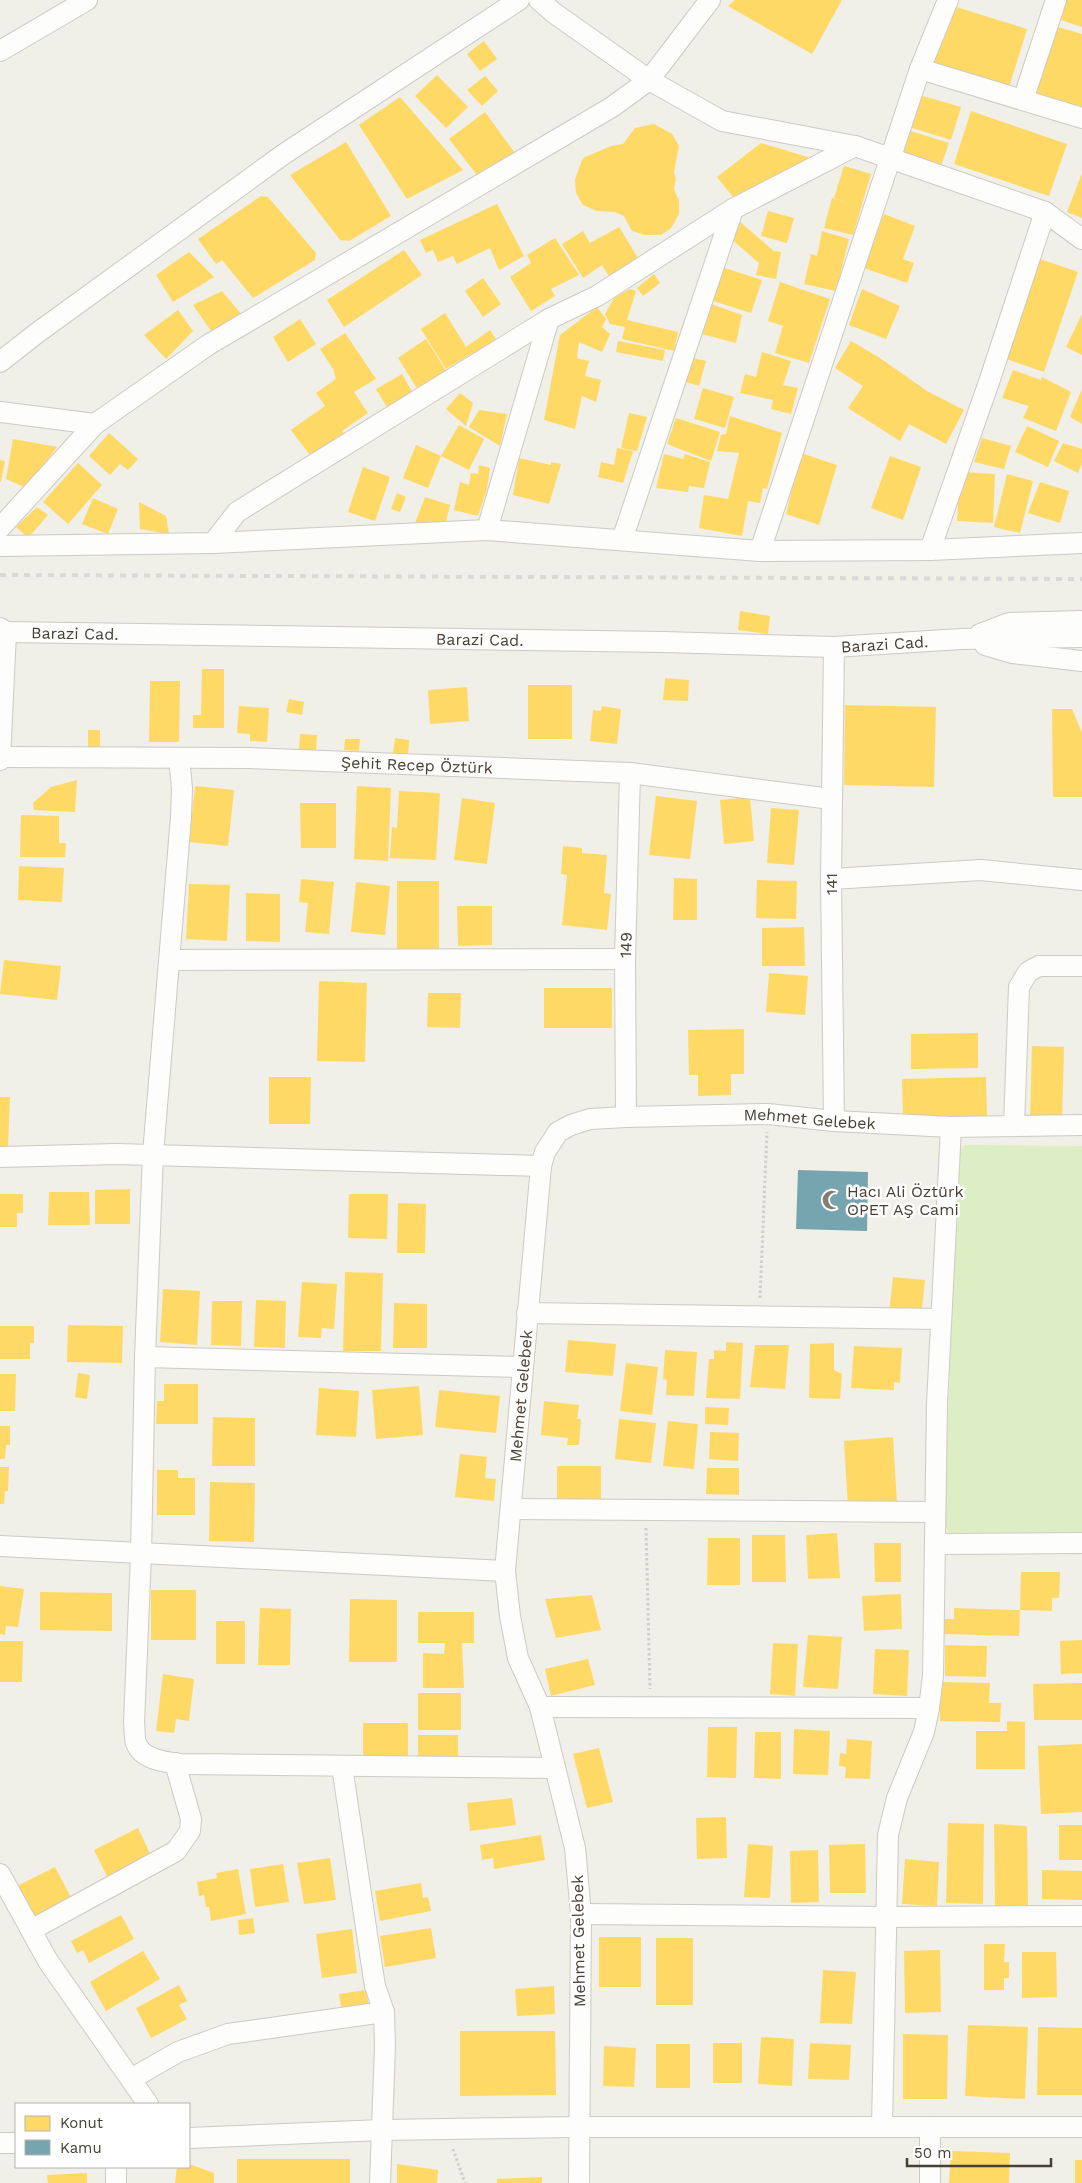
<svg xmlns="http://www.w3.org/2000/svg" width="1082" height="2183" font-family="'Work Sans',sans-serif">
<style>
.green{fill:#ddeec5}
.homes{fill:#ffd966}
.public{fill:#76a5af}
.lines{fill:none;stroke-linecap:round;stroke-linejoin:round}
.minor-casing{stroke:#cccac3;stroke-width:22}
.path{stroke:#d1cec9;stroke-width:3;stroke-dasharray:2.5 2.5;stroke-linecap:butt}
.minor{stroke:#fdfdfc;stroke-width:20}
.rail{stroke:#d9d9d8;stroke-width:4;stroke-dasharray:6 6;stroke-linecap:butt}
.labels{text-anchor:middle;stroke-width:5;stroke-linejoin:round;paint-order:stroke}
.street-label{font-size:16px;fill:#484034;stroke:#fff}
.poi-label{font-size:16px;fill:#484034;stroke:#fff;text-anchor:start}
</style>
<rect width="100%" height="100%" fill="#f0efe8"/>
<polygon class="green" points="965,1145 1082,1146 1082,1540 950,1536 944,1523 958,1152"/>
<g class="homes">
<polygon points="735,0 842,0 812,54 728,6"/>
<polygon points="1061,0 1082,0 1082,27 1055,18"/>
<polygon points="950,5 1027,29 1008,91 931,68"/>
<polygon points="1051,25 1082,34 1082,118 1028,101"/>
<polygon points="484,41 497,59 480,71 467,54"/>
<polygon points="437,75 468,107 446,128 415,96"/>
<polygon points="485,76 498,91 482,106 467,90"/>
<polygon points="919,95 961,107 951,140 909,127"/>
<polygon points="400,97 463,170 407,199 359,125"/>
<polygon points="971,111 1067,144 1049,196 954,164"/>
<polygon points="485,112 515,153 480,179 449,139"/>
<polygon points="654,124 672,134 679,146 674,172 676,179 674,189 679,201 679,214 671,228 661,235 645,235 632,231 624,216 615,212 597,211 583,205 576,193 575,179 583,158 611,146 623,144 635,128"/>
<polygon points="907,130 949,143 941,166 899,152"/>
<polygon points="346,142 391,216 349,241 340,240 290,175"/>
<polygon points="761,143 814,159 737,202 717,177"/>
<polygon points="844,166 871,174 853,235 824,228 832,198 846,202 834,198"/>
<polygon points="1082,173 1082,218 1067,212"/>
<polygon points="261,196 268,197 316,253 315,260 253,298 222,260 216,264 198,239"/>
<polygon points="497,204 524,256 499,270 490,248 457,264 453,256 438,262 433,250 426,253 420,240"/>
<polygon points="768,211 794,218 787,243 761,236"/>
<polygon points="884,214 915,226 903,259 914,263 907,283 864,268"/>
<polygon points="739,221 774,251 781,252 776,279 756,275 759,263 730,238"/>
<polygon points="619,227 641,263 612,281 602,265 583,278 562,244 583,231 590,243"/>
<polygon points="822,231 849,239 836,291 804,284 811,254 817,256"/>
<polygon points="555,238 579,275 551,289 555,296 531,311 510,277 531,263 527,255"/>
<polygon points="404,250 422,275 344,327 327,300"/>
<polygon points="189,252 214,277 173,302 156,275"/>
<polygon points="1037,258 1078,272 1044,372 1003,358"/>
<polygon points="719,266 762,280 751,313 710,300"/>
<polygon points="654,274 660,283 643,296 637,288"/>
<polygon points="483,278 501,304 483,317 465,291"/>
<polygon points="780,282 830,299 809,363 775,353 783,326 768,321"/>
<polygon points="630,289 636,291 627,320 678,332 674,351 622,339 625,327 610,324 605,314 614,298"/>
<polygon points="862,289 900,306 886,339 849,325"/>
<polygon points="222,291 247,321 216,338 193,305"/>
<polygon points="708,303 742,315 736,343 698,333"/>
<polygon points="597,307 606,319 602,327 610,334 602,352 579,342 577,358 589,361 585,376 601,380 596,402 582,396 575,429 544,420 560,335"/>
<polygon points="178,310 193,331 166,359 144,335"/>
<polygon points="445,313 466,347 490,330 499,344 475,360 471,354 446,369 421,329"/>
<polygon points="1082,314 1082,355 1066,347"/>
<polygon points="300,319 316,344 288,362 273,337"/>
<polygon points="345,333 376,379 354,392 368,413 342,431 347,437 313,459 291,430 325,406 316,393 336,379 333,369 320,349"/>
<polygon points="426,339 450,377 420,393 398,358"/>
<polygon points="618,341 665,350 663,361 616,352"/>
<polygon points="851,341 880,358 927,391 964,410 946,444 909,424 900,441 848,408 863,386 835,368"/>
<polygon points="762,352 791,361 783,385 798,388 791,414 771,409 773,400 740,393 745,374 756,377"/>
<polygon points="689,357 706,361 699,386 683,381"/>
<polygon points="1013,370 1041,380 1042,377 1071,392 1056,431 1023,418 1029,406 1002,398"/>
<polygon points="402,374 415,397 390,412 376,389"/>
<polygon points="703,388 734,397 725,428 694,419"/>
<polygon points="1082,389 1082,424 1070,417"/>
<polygon points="460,393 473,403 466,426 446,409"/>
<polygon points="479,410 507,414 500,446 469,427"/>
<polygon points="629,413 647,417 637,451 621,448"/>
<polygon points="730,416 782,433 767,489 763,488 760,503 748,501 742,536 699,528 704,495 728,499 739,453 717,451 721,435 726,434"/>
<polygon points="676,418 720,432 711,461 667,444"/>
<polygon points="459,425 484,439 469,470 441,456"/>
<polygon points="1027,426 1059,441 1048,467 1015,452"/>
<polygon points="109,433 138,459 128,470 120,464 110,475 89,456"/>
<polygon points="982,438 1011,446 1004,469 974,462"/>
<polygon points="13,439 57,447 26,488 6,479"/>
<polygon points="1063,443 1082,449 1082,463 1078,473 1054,461"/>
<polygon points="416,445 441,456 428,488 403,478"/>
<polygon points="617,448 633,451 623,483 598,477 601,462 614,465"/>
<polygon points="801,453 837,465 819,525 786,514"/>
<polygon points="664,454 683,459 685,454 710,462 704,488 689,486 688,492 656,488"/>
<polygon points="890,456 921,467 903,520 871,508"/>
<polygon points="519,458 551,465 551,462 561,464 549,504 513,495"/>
<polygon points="0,460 5,461 1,482 0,482"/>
<polygon points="78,463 102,485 68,524 43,502"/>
<polygon points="479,465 490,468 487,489 478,516 454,510 460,482 469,485 471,473 478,474"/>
<polygon points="363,467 390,477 375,521 348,512"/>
<polygon points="960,472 995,474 993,523 957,521"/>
<polygon points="1007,474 1033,481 1020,533 994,527"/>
<polygon points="1040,482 1069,491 1060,523 1028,513"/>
<polygon points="397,493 406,497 400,512 391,509"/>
<polygon points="425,497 450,505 444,530 414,526"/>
<polygon points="93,498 118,509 108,534 82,524"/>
<polygon points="139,502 166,516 169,534 140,529"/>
<polygon points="37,507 48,515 28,538 16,527"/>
<polygon points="740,611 770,616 768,634 738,630"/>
<polygon points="202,669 224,669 224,728 193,728 193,715 201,715"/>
<polygon points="665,678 689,680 688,701 663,700"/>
<polygon points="150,681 180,681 179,742 149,742"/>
<rect x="528" y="685" width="44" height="54"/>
<polygon points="467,687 469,721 430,724 428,690"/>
<polygon points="289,699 304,702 302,715 286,712"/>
<polygon points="845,705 936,707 934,787 844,785"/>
<polygon points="239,706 269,708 267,742 250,741 250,734 237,733"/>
<polygon points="602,706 621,709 617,744 590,741 593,710 601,711"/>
<polygon points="1052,709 1072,709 1082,733 1082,797 1053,797"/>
<rect x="88" y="730" width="12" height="22"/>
<polygon points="300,734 317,735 316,751 299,750"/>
<polygon points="395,738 409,740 408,755 393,753"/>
<polygon points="345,739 360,739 359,751 344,750"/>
<polygon points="77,780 75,812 34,810 33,803 51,787"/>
<polygon points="195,786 234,790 228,846 189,842"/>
<polygon points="357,786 391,788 388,861 354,859"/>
<polygon points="399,791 440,793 436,860 390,858 392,827 397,828"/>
<polygon points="656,796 697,801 690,859 649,855"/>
<polygon points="750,797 754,841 724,844 720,800"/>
<polygon points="462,798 495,803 487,864 454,860"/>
<polygon points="300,803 336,803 336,848 301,848"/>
<polygon points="771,808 799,810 794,865 767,863"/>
<polygon points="21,815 59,816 59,843 66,843 65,857 20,857"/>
<polygon points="563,846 582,848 582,853 607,855 604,893 611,894 607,930 562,925 567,875 561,874"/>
<polygon points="19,866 64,868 62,902 18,900"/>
<polygon points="674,878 697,879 697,920 673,920"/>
<polygon points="301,879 334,882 329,934 305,932 308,903 299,902"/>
<polygon points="757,880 797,881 796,919 756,918"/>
<polygon points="397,881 439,881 439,950 397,951"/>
<polygon points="356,882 390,886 385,935 351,932"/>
<polygon points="189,884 230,885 227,941 186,939"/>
<polygon points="246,893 280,894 280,942 246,941"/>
<polygon points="457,906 492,906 492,945 458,946"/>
<polygon points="804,927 805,966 762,966 762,928"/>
<polygon points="4,960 61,966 57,1000 0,994"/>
<polygon points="769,973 808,976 805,1015 766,1012"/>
<polygon points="319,981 367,983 365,1062 317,1061"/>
<rect x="544" y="988" width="68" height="40"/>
<polygon points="428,993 461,993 460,1028 427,1027"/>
<polygon points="744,1029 744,1074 731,1074 731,1095 698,1096 698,1075 689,1075 688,1030"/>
<polygon points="978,1033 978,1068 911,1069 911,1034"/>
<polygon points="1032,1046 1064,1047 1062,1120 1030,1119"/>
<polygon points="269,1077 311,1077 310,1124 269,1124"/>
<polygon points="986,1077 987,1117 903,1120 902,1079"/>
<polygon points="0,1097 10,1097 8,1146 0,1146"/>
<polygon points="130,1189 130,1224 95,1224 95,1190"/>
<polygon points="49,1192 89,1192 90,1225 48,1225"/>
<polygon points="0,1194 23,1194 23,1213 17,1213 17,1227 0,1227"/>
<polygon points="349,1194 388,1194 387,1239 348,1238"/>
<polygon points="398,1203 426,1204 425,1253 397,1253"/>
<polygon points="345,1272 383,1273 381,1351 343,1351"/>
<polygon points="893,1277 925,1280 921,1317 889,1313"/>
<polygon points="302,1282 337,1284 334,1329 322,1328 321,1338 298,1337"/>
<polygon points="163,1289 200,1291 197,1345 160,1342"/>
<polygon points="256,1300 286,1301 285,1348 254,1347"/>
<polygon points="212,1301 242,1301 241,1346 211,1345"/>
<polygon points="394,1303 427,1304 427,1348 393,1348"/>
<polygon points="68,1325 123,1326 122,1363 67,1362"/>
<polygon points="0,1326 34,1326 34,1343 30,1343 30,1359 0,1359"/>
<polygon points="568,1340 616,1344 613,1376 565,1372"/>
<polygon points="726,1342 743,1343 740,1399 706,1398 709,1359 714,1359 714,1350 726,1351"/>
<polygon points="834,1343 834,1370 842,1374 840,1399 809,1398 810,1344"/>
<polygon points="755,1345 789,1345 785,1389 750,1387"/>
<polygon points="854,1346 902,1348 900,1383 894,1382 894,1390 851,1388"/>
<polygon points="665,1350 697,1352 694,1396 666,1395 667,1380 663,1379"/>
<polygon points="626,1363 658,1367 652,1415 620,1411"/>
<polygon points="78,1373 90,1375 87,1399 75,1397"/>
<polygon points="0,1374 16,1374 15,1411 0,1411"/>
<polygon points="164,1384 198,1384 198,1424 156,1424 157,1401 164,1401"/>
<polygon points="419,1386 423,1435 376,1439 372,1390"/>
<polygon points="319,1388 359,1391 356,1437 316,1435"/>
<polygon points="439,1390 500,1396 496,1433 435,1427"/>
<polygon points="544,1401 579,1405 577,1419 581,1419 579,1445 567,1445 568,1438 541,1435"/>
<polygon points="705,1407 729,1408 728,1425 705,1424"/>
<polygon points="213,1417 255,1418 255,1466 212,1466"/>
<polygon points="619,1419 656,1423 651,1463 615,1459"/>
<polygon points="668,1421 698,1424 694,1469 663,1466"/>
<polygon points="0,1426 10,1426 10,1445 6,1445 5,1459 0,1459"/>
<polygon points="710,1432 739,1433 738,1461 709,1459"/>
<polygon points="893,1437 897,1504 848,1507 844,1441"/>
<polygon points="460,1454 487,1457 485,1478 496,1479 494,1501 455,1497"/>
<rect x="557" y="1466" width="44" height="40"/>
<polygon points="0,1467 9,1467 8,1491 5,1491 4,1504 0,1504"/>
<polygon points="707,1468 739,1468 739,1495 706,1494"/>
<polygon points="157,1470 178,1470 178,1478 195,1478 195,1515 157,1515"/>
<polygon points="210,1482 255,1483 254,1542 209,1541"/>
<polygon points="837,1533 840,1578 808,1579 806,1535"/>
<polygon points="752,1535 785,1535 786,1582 752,1582"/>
<polygon points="708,1538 740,1538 740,1585 707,1585"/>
<polygon points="874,1543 901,1543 901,1582 875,1582"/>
<polygon points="1021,1572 1060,1572 1059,1598 1052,1598 1052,1611 1020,1610"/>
<polygon points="0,1586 24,1589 18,1627 6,1626 5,1635 0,1634"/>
<rect x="151" y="1590" width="45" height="50"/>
<polygon points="40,1592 112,1593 112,1631 40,1630"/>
<polygon points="901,1594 902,1629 864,1631 862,1596"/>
<polygon points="592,1595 601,1630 556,1638 545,1599"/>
<polygon points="350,1599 397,1600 397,1662 349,1662"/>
<polygon points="260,1608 291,1609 290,1665 258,1665"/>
<polygon points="954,1608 1020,1610 1019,1636 944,1634 945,1619 954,1619"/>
<polygon points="418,1612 474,1612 474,1643 462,1643 464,1688 423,1688 423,1653 444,1654 445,1643 418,1643"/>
<rect x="216" y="1621" width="29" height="43"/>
<polygon points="808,1635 842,1637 838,1689 803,1687"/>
<polygon points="1082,1640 1082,1673 1061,1674 1060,1641"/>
<polygon points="0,1641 23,1641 22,1682 0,1682"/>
<polygon points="773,1643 798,1644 795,1696 770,1694"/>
<polygon points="945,1645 987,1646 986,1677 945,1676"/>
<polygon points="875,1649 909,1650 907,1696 873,1694"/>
<polygon points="588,1659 595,1685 551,1696 545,1669"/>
<polygon points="163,1674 194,1679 189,1721 176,1719 174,1733 156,1731"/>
<polygon points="940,1682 990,1683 989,1703 1001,1703 1000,1722 940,1721"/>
<polygon points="1082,1683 1082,1720 1034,1720 1033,1684"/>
<rect x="418" y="1693" width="43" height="37"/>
<polygon points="1007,1721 1025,1722 1025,1769 976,1769 976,1731 1007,1731"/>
<polygon points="363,1723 408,1723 408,1766 363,1756"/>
<polygon points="708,1727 737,1727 736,1778 707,1777"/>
<polygon points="794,1729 830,1731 828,1775 793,1774"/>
<polygon points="755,1732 781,1732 781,1779 754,1778"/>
<rect x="418" y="1735" width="40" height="30"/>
<polygon points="847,1739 872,1741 870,1779 845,1778 846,1767 839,1766 840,1753 846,1754"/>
<polygon points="1082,1744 1082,1812 1041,1814 1038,1746"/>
<polygon points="599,1748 613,1802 587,1808 573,1754"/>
<polygon points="512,1798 516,1825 470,1831 467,1803"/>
<polygon points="726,1817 727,1858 697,1859 696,1818"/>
<polygon points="948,1823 984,1824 983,1904 946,1903"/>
<polygon points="994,1824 1027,1826 1028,1905 995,1906"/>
<rect x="1059" y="1825" width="23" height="35"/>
<polygon points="138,1828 151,1856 108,1878 94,1850"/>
<polygon points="541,1835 545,1860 494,1869 493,1858 482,1860 480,1845"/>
<polygon points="748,1844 773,1846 770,1898 744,1897"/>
<polygon points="865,1844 866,1893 830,1893 829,1845"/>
<polygon points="818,1850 819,1902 791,1903 790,1851"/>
<polygon points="330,1858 336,1900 304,1904 297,1863"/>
<polygon points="905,1859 939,1862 937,1906 902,1904"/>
<polygon points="283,1864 289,1902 255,1907 250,1869"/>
<polygon points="55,1867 73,1901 35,1921 17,1886"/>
<polygon points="238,1869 246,1914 211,1921 209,1907 206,1907 204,1895 199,1896 197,1882 217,1878 216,1873"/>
<polygon points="1042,1870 1082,1871 1082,1900 1042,1899"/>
<polygon points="421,1883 423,1898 428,1897 431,1911 380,1921 375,1891"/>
<polygon points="121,1915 134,1939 89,1963 83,1950 77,1953 71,1941"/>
<polygon points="253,1918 255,1933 239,1935 238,1920"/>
<polygon points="431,1928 436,1958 385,1967 380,1936"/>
<polygon points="352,1929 357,1973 322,1978 316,1934"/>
<rect x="599" y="1937" width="42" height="50"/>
<rect x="656" y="1938" width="37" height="67"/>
<polygon points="984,1944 1005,1944 1004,1962 1009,1962 1009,1978 1004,1978 1004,1990 984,1990"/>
<polygon points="940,1950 941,2012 905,2013 904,1951"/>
<polygon points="143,1951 160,1979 106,2011 90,1982"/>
<polygon points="1022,1952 1056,1952 1057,1997 1022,1998"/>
<polygon points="823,1970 856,1972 852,2024 820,2023"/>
<polygon points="179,1985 187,2001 179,2005 187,2019 151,2038 136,2008"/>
<polygon points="554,1986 555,2014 517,2016 515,1989"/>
<polygon points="366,1990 369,2007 342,2012 339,1994"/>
<polygon points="968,2025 1028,2027 1025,2099 965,2096"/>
<polygon points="1038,2027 1082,2028 1082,2095 1037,2095"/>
<polygon points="460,2031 555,2031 556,2095 460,2096"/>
<polygon points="903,2034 948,2035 947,2099 903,2099"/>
<polygon points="761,2037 794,2039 792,2086 758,2084"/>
<rect x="713" y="2043" width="29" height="40"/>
<polygon points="810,2043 851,2045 849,2080 808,2079"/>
<rect x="656" y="2044" width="34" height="44"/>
<polygon points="604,2046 636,2048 634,2087 603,2086"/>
<polygon points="951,2151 1010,2153 1009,2183 949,2183"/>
<rect x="237" y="2159" width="113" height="24"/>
<rect x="1075" y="2160" width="7" height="23"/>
<polygon points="189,2164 214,2173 214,2183 175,2183 177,2167 189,2167"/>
<polygon points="397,2164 438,2170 437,2183 397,2183"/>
<polygon points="87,2173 87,2183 48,2183 47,2175"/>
<polygon points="542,2177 542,2183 497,2183 497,2179"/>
</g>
<polygon class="public" points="798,1170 868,1172 867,1231 796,1229"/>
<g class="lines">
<defs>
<g id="minor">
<polyline points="539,0 554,13 649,80 722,121 855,146 1045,212 1082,239"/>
<polyline points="0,51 87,0"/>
<polyline points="920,69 1082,118"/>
<polyline points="1023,100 1056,0"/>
<polyline points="0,362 37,333 284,154 519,0"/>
<polyline points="0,412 95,424"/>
<polyline points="0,528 95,424 208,345 612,107 649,80 710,0"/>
<polyline points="487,530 549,319"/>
<polyline points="622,540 733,209"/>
<polyline points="213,543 237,512 549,319 597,296 733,209 855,146"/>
<polyline points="0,546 213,543 487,530 760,551 930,550 1082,543"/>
<polyline points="930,550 989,382 1045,212"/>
<polyline points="760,551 920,69 948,0"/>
<path id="s1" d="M0,628L6,632L664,642L834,647L961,639L1082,637"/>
<polyline points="980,634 1009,623 1082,621"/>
<polyline points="985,645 1012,653 1082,661"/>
<path id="s2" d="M1,757L249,758L630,773L831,799"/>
<path d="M179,758L182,788L181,817L153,1154L145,1357L141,1555L134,1723C135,1729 134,1737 136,1743C142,1760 166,1762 181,1764L555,1768"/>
<polyline points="0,760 6,632"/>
<polyline points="831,879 981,870 1082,880"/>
<polyline points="169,960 625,959"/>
<path id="s3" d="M626,1117L625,959L630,773"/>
<polyline points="834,1121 831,879 834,647"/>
<polyline points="1014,1126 1019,987 1028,972 1039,966 1082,966"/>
<polyline points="0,1157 116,1154 541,1166"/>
<polyline points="527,1313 941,1319"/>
<polyline points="145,1357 522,1367"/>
<polyline points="511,1509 935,1512"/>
<polyline points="935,1544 1082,1543"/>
<polyline points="0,1546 505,1571"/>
<polyline points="540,1707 929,1708"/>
<polyline points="342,1766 368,1941 375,1986 384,2012 385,2046 380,2183"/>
<polyline points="0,1874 48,1961 148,2104"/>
<polyline points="581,1914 886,1917 1082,1916"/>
<polyline points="31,1930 176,1851 190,1831 191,1819 175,1763"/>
<polyline points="131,2079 178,2052 228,2034 384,2012"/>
<polyline points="882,2127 888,1835 897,1798 924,1732 929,1708 933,1676 937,1404 951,1127"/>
<polyline points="189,2138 382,2130 578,2127 1082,2127"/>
<polyline points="0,2143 16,2143"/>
<polyline points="116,2183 116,2167"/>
<path id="s4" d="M579,2183L581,1914L575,1848L540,1707L518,1658L510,1616L505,1571L541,1166L545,1152L558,1132L571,1125L590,1119L626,1117L768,1114L834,1121L951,1127L1082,1125"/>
<polyline points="930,2183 930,2127"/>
</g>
</defs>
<use href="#minor" class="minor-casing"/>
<g class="path">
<polyline points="760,1298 767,1132"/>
<polyline points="646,1528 650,1689"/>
<polyline points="453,2149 465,2183"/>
</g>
<use href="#minor" class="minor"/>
<polyline class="rail" points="0,575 1082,579"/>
</g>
<defs>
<symbol id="mosque-bare" viewBox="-9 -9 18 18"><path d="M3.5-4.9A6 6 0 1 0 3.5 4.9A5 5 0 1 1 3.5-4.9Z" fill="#837d73" stroke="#fff" stroke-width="2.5" paint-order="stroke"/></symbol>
</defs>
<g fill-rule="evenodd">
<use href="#mosque-bare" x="818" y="1186" width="28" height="28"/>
</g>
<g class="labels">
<g class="street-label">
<text dy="6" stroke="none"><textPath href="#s1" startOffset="76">Barazi Cad.</textPath></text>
<text dy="6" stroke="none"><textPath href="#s1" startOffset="481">Barazi Cad.</textPath></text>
<text dy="6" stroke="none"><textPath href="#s1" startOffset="886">Barazi Cad.</textPath></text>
<text dy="6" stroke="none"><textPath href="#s2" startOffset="416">Şehit Recep Öztürk</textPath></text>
<text transform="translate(831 884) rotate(-90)" y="6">141</text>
<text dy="6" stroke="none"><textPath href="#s3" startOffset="172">149</textPath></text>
<text dy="6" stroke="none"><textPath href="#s4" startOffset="1322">Mehmet Gelebek</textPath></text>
<text dy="6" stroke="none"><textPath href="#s4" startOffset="798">Mehmet Gelebek</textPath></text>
<text transform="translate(578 1941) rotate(-91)" y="6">Mehmet Gelebek</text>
</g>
<g class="poi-label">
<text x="847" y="1197">Hacı Ali Öztürk<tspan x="847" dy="18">OPET AŞ Cami</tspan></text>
</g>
</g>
<rect x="15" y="2103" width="175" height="65" fill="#ffffff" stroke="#b6b3ae"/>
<rect x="25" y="2116" width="25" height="15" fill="#ffd966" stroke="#b6b3ae"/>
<text x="60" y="2128" font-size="15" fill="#484034">Konut</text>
<rect x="25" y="2140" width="25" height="15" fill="#76a5af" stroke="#b6b3ae"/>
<text x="60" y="2153" font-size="15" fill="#484034">Kamu</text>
<path d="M907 2158v8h144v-8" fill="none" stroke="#484034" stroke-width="2.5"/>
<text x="914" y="2158" font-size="15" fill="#484034" stroke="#ffffff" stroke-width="4" paint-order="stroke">50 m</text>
</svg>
